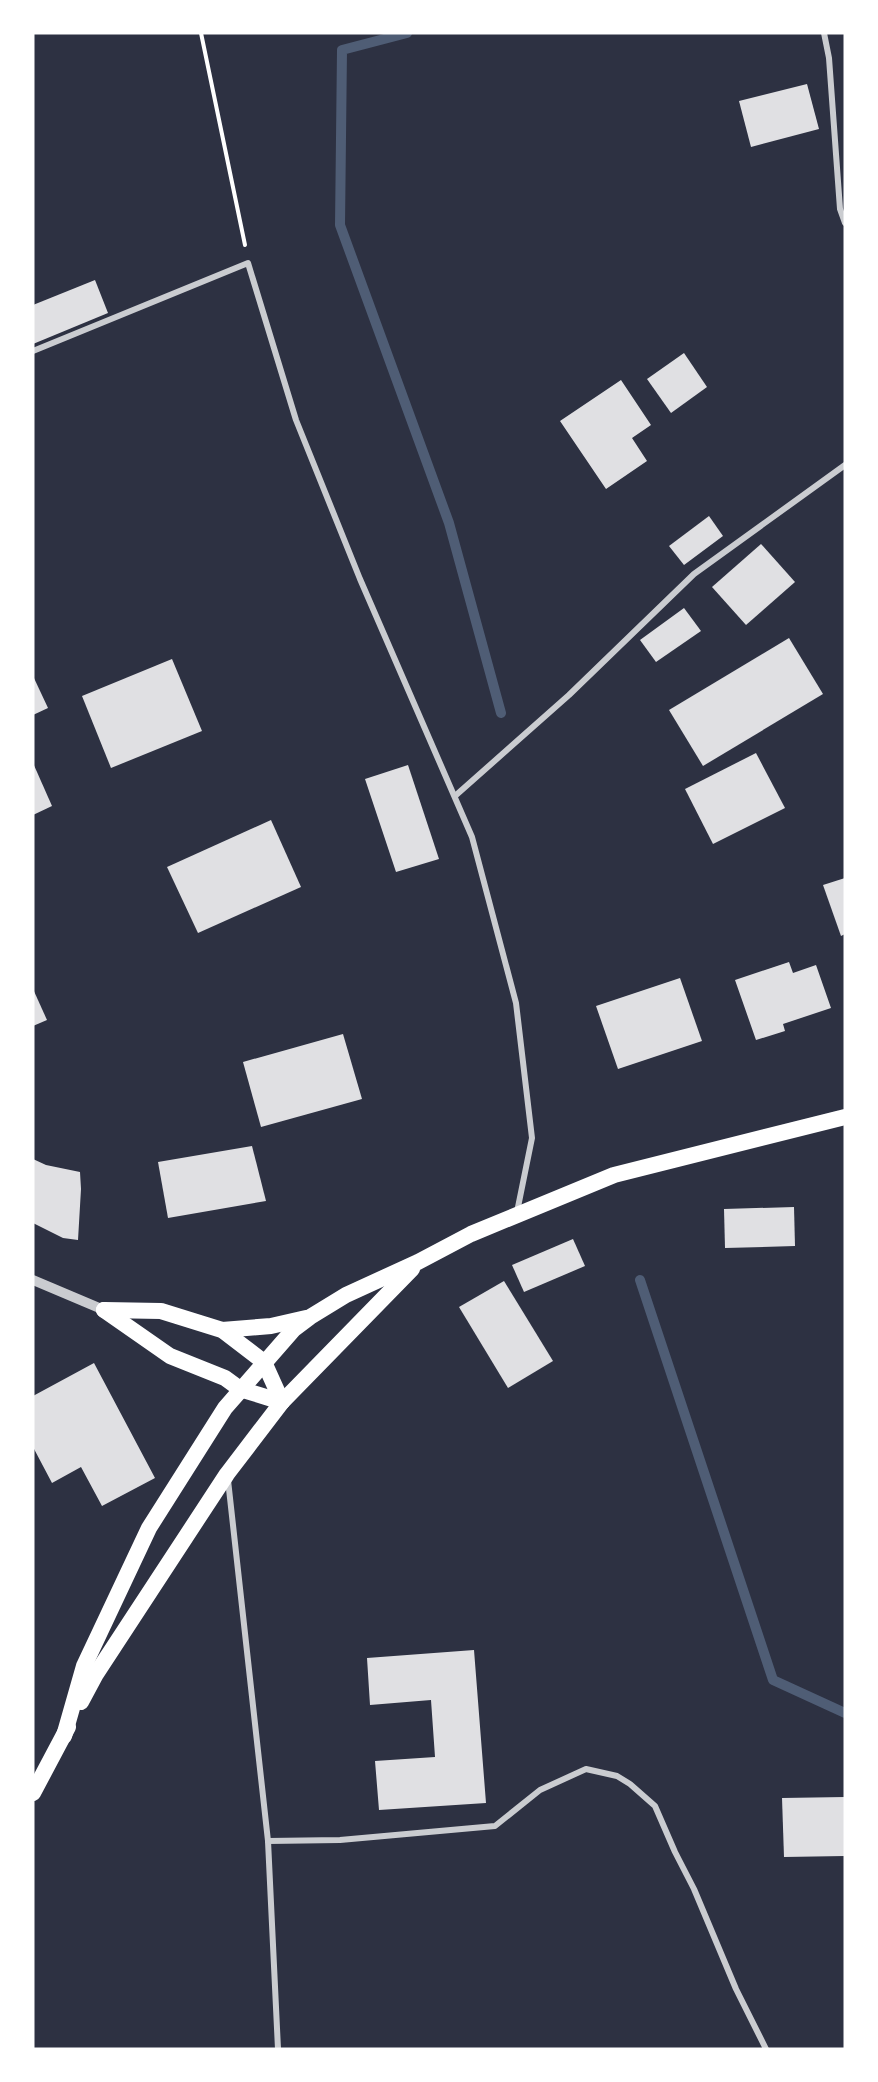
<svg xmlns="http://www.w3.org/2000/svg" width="878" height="2082" font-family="'PT Sans Narrow',sans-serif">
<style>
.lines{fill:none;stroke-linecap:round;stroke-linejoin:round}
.stream{stroke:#4f5d75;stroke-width:10}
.building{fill:#e0e0e3}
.path{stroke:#fff;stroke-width:4}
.minor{stroke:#caccd0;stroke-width:6}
.tertiary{stroke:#caccd0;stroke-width:10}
.trunk{stroke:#fff;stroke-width:16}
</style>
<rect width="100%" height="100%" fill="#2d3142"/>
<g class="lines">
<g class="stream">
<polyline points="407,33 342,50 340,225 449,523 501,713"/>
<polyline points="640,1280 773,1680 845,1713"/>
</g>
</g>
<g class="building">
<polygon points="807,84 819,129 751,147 739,101"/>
<polygon points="95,280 108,313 33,344 33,305"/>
<polygon points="684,353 707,387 671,413 647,379"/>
<polygon points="621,380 651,425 632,438 647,461 606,489 560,421"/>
<polygon points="709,516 723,536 684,565 669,546"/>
<polygon points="761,544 795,582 746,625 712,587"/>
<polygon points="684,608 701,631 656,662 640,640"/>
<polygon points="789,638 823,694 703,766 669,710"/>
<polygon points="172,659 202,731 111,768 82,696"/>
<polygon points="33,676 48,708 33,715"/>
<polygon points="756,753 785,808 713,844 685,789"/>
<polygon points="33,763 52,806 33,815"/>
<polygon points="408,765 439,859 396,872 365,779"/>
<polygon points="271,820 301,887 198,933 167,867"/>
<polygon points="845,878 845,934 841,936 823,885"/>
<polygon points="789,962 793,973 816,965 831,1008 783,1024 785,1031 756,1040 735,980"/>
<polygon points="680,978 702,1041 618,1069 596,1006"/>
<polygon points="33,989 47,1020 33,1026"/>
<polygon points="343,1034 362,1099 261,1127 243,1062"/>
<polygon points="252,1146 266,1201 168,1218 158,1162"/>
<polygon points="33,1159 46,1165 80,1172 81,1189 78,1240 63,1238 33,1223"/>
<polygon points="794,1207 795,1246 725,1248 724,1209"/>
<polygon points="573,1239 585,1266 524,1292 512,1265"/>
<polygon points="504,1281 553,1361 508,1388 459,1307"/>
<polygon points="94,1363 155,1478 102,1506 81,1467 52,1483 33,1447 33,1396"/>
<polygon points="474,1650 486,1803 379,1810 375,1761 435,1757 431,1700 370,1705 367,1658"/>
<polygon points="845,1797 845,1856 784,1857 782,1798"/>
</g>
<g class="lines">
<polyline class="path" points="201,33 245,245"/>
<g class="minor">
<polyline points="824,33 829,58 840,209 845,223"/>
<polyline points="33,351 248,263 296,420 360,579 472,837 516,1003 532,1138 517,1212"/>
<polyline points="455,796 569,695 694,574 845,465"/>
<polyline points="228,1480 268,1841 278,2049"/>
<polyline points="268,1841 340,1840 495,1826 540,1790 586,1769 617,1776 630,1784 655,1806 675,1852 694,1889 736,1989 766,2049"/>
</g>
<polyline class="tertiary" points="33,1280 104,1310"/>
<g class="trunk">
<polyline points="104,1310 161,1311 222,1330 264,1362 282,1402"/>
<polyline points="104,1310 170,1356 225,1378 240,1389 282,1402"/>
<polyline points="222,1330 271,1326 306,1318"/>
<polyline points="81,1702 96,1674 227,1474 282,1402 412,1269"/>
<polyline points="64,1736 84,1666 149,1528 225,1408 294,1329 310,1317 346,1295 418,1262 471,1234 614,1175 845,1117"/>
<polyline points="33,1793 68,1727"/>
</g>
</g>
<rect width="878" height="2082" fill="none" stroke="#ffffff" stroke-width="69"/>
</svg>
